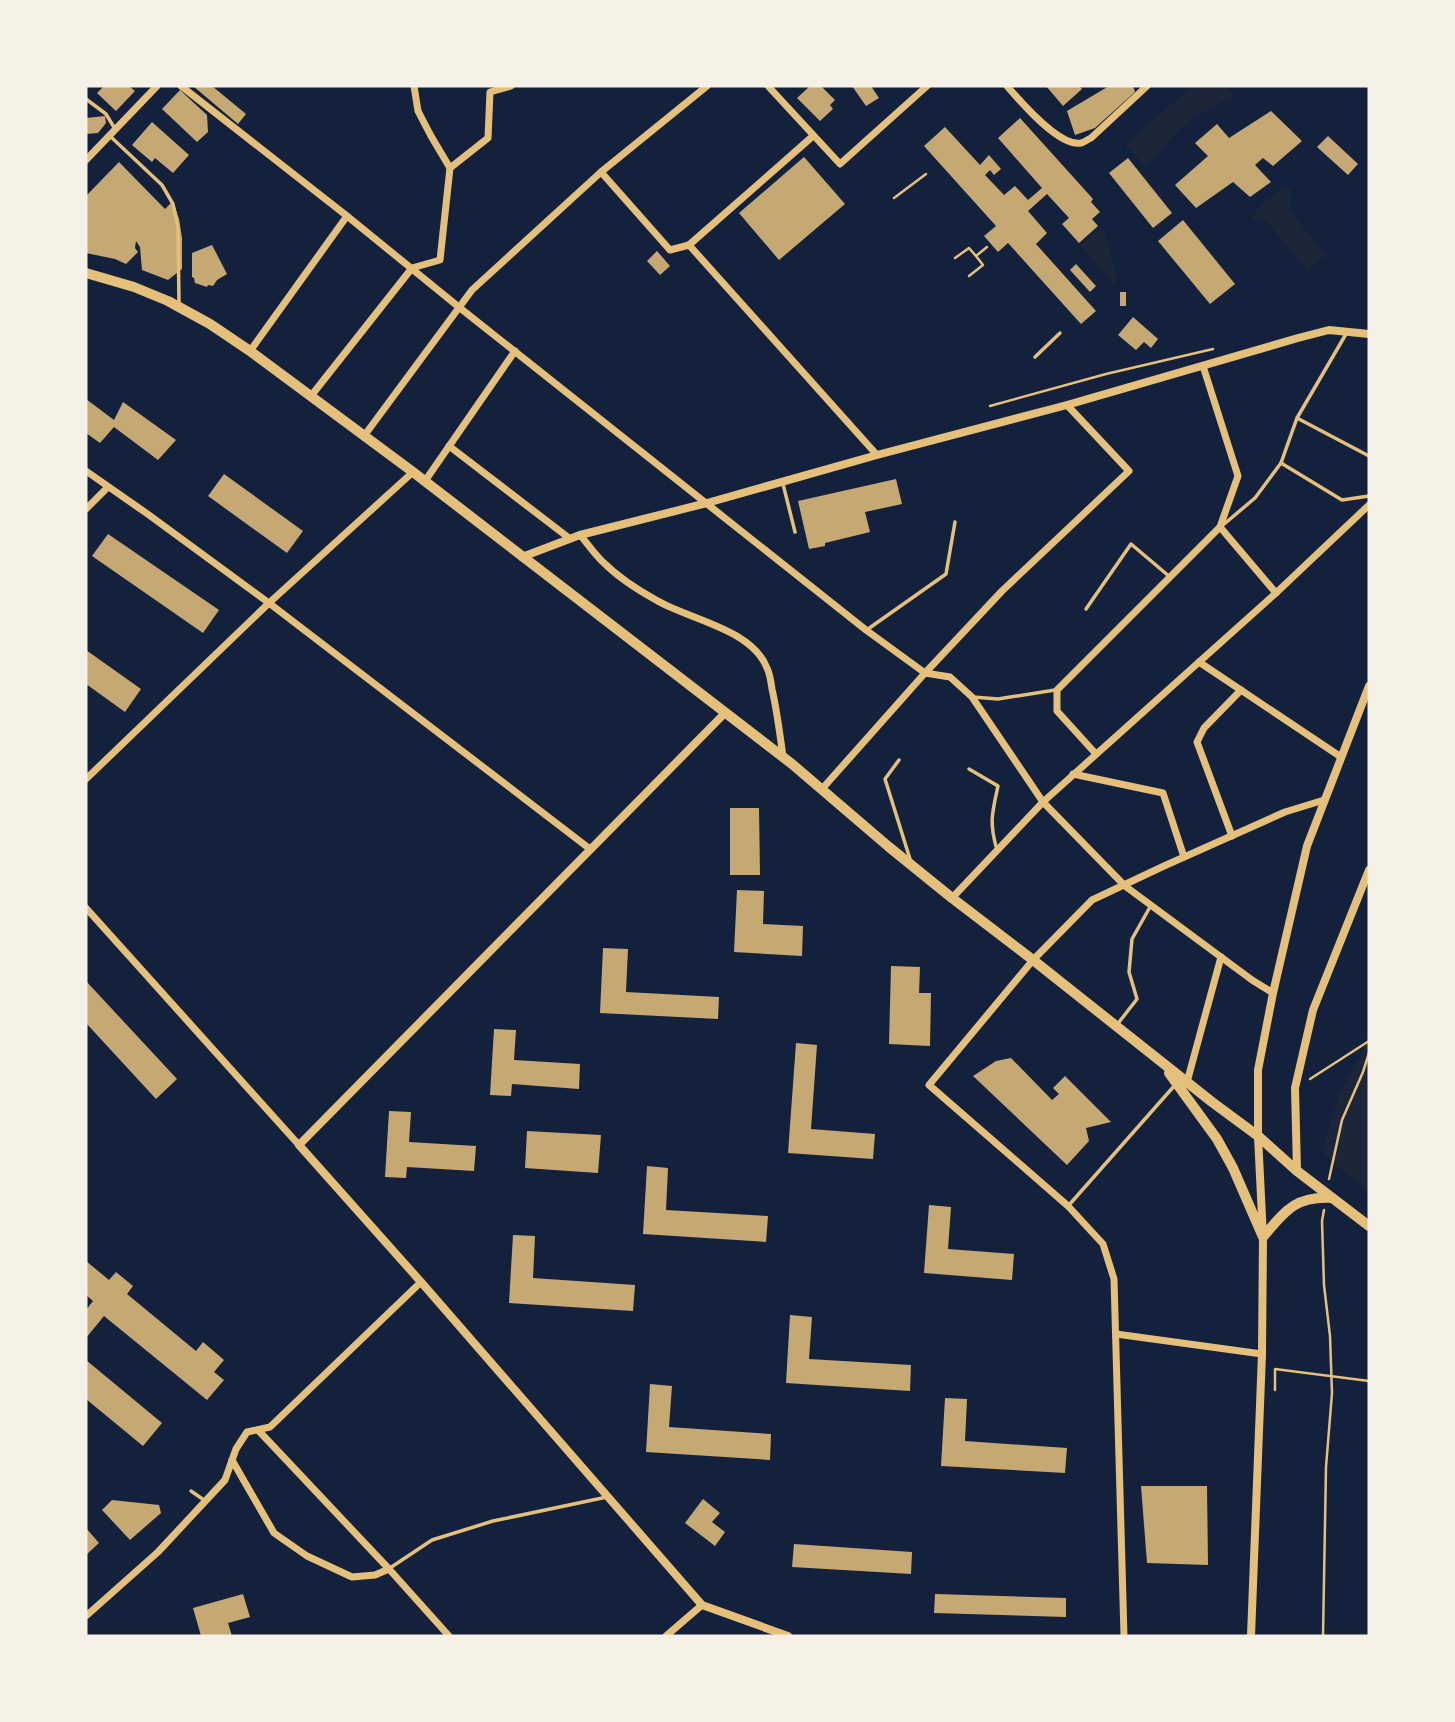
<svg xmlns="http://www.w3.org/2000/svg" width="1455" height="1722" font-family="Spectral,serif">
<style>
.green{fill:#1d2539}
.building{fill:#c6a872}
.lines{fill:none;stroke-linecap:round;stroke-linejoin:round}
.path{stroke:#e5c07b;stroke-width:2.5}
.service{stroke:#e5c07b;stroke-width:3.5}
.minor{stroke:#e5c07b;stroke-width:7}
.tertiary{stroke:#e5c07b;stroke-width:8}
.secondary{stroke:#e5c07b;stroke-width:10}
</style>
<rect width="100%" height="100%" fill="#14213d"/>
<g class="green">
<polygon points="1193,86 1224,86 1234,96 1193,118 1173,136 1146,167 1126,144"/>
<polygon points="1280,189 1291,189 1290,211 1326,255 1308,270 1266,221 1252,220 1258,208"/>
<path d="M1102,227C1109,245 1115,262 1116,281L1113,284L1081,245Z"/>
<polygon points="1368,1032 1369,1032 1369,1191 1337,1166 1324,1152 1327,1131 1340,1094 1360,1057"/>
</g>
<g class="building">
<polygon points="104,86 129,86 135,91 116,111 97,93"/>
<polygon points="193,86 212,86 246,114 238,124"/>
<polygon points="810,86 821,86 835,100 830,105 833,109 820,121 797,98"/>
<polygon points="852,86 871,86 879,98 866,106"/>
<polygon points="1046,86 1079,86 1082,89 1063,106"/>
<polygon points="1109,86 1133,86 1135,92 1095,128 1075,135 1067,111"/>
<polygon points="180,90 207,115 208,132 197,142 162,109"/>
<polygon points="1271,111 1302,141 1273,166 1263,158 1255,165 1271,182 1250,197 1233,182 1196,208 1175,185 1208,156 1195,143 1217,124 1229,138"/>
<polygon points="105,116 106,123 98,133 86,134 86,118"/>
<polygon points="1020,118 1093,199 1091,202 1100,212 1092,219 1098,226 1079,243 1062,224 1069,218 1047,194 1028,211 1047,233 1036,244 1096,311 1081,324 1008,243 998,252 984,236 996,226 924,146 945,127 980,165 989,155 1001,169 994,175 990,170 985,175 1004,195 1015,186 1028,200 1042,188 998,138"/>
<polygon points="152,122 189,155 173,173 155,158 152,162 132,145"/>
<polygon points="1328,136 1358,164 1348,175 1317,147"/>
<polygon points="804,157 845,204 779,260 739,213"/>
<polygon points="1128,158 1172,213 1153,228 1109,173"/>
<polygon points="119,162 165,209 173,201 179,219 182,238 182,269 168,280 142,270 140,247 136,241 135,248 138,252 126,264 115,259 86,253 86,196"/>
<polygon points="1183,220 1235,284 1210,304 1158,241"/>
<polygon points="212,245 227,274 217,280 213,286 208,285 207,287 195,283 194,278 192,277 192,253"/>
<polygon points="657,251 670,266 660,275 647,261"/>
<polygon points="1076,264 1096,286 1090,292 1070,270"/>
<rect x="1120" y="292" width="6" height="14"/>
<polygon points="1133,317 1158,339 1151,348 1144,342 1136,350 1118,335"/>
<polygon points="86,399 114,420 123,402 176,440 158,460 114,427 100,443 86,433"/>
<polygon points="224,474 303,531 287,553 208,496"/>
<polygon points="896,479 902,504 865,512 870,532 825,543 825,546 809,549 798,501"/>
<polygon points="108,534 219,610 203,633 92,556"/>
<polygon points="86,650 141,689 125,712 86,684"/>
<polygon points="730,808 759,808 760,875 730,875"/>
<polygon points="737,890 764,891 763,924 803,926 802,956 734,952"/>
<polygon points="603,948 628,949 626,992 719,997 718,1019 600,1013"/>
<polygon points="891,966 920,967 919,993 931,993 930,1046 889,1044"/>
<polygon points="86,981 177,1079 156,1099 86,1023"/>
<polygon points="494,1029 516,1030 514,1060 580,1064 579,1089 512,1084 511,1096 490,1095"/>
<polygon points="796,1043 817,1045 811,1129 875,1134 873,1159 788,1153"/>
<polygon points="1011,1058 1052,1100 1059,1094 1053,1088 1065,1076 1111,1122 1086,1128 1089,1141 1067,1165 973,1076 996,1061"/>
<polygon points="389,1111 411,1112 409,1142 476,1146 474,1171 407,1167 406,1178 385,1177"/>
<polygon points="527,1131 601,1135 598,1173 525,1168"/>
<polygon points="647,1166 668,1168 666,1210 768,1216 766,1242 643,1234"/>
<polygon points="929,1205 951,1207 948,1249 1014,1254 1012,1280 924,1273"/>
<polygon points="513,1235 535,1236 533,1278 635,1285 633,1311 509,1303"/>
<polygon points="86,1261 109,1280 116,1272 133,1286 127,1294 196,1351 203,1342 224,1360 214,1372 224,1380 207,1400 104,1316 86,1338 86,1310 93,1301 86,1295"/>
<polygon points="790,1315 812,1317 809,1359 911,1365 910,1391 786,1383"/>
<polygon points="86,1360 162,1423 143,1446 86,1399"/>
<polygon points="650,1384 672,1386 669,1427 771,1434 770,1460 646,1452"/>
<polygon points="945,1398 967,1399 965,1441 1067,1448 1065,1473 941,1466"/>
<polygon points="1141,1486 1207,1486 1208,1565 1147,1563"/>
<polygon points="703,1499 720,1513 712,1522 725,1532 715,1546 685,1523"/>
<polygon points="112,1500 159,1505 161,1513 130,1540 102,1510"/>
<polygon points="86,1528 99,1543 86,1555"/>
<polygon points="794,1544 912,1552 911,1574 792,1567"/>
<polygon points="243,1594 250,1617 228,1623 232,1636 201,1636 193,1608"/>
<polygon points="935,1594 1066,1598 1066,1617 934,1613"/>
</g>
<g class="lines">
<g class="path">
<polyline points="894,198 926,174"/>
<polyline points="955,258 969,248 976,256 987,247"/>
<polyline points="969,276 983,265 976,256"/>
<polyline points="990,406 1106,374 1213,349"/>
<polyline points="1310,1079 1369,1041"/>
<polyline points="1329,1179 1342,1120 1363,1072 1369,1053"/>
<polyline points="1275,1390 1275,1369 1369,1381"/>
<polyline points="1323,1636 1326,1467 1332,1393 1330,1336 1324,1285 1322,1221 1324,1210"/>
</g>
<g class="service">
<polyline points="86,99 106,114 115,129"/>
<polyline points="111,137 162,185 173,204 178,227 179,303"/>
<polyline points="1035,357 1060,333"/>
<polyline points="1297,418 1369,456"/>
<polyline points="1281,463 1342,500 1369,496"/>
<polyline points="783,484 795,532"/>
<polyline points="1223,525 1255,498 1281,463 1297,418 1346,334"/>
<polyline points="1086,609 1131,544 1170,577"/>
<polyline points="868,629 946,574 955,522"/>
<polyline points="973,697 998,699 1055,690"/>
<polyline points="899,760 885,779 910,859"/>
<path d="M969,769L998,786C992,813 989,823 997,850"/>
<polyline points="1116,1026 1137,999 1129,972 1132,939 1150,907"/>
<polyline points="1069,1205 1175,1085"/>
<polyline points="191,1491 204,1500"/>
<polyline points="390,1568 432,1540 493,1521 607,1497"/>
</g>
<g class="minor">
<polyline points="181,86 347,216 460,308 866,630 925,673 950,677 972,697 1043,802 1125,886 1252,980 1273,993"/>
<polyline points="414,86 418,111 431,136 450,168 488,138 490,92 511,86"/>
<polyline points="768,86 840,164 927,86"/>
<path d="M1007,86C1020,101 1059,147 1081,143C1085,142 1088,139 1091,138L1147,86"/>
<polyline points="86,160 157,86"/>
<polyline points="601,172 670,250 689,245 877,455"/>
<polyline points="689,245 813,136"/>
<polyline points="250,351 347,216"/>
<polyline points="1203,366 1238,476 1220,527 1276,593"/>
<polyline points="311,396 412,268 440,260 450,168"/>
<polyline points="364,436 472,290 601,172 707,86"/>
<polyline points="449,446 569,538"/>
<polyline points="86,471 149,515 269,603 590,849"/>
<polyline points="425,481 515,351"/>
<polyline points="86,509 108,487"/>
<path d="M580,535C588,544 595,555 604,563C619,578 638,590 656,600C690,620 752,629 767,668C770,674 771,682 772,689C777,711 780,734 783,757"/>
<polyline points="1199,662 1341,757"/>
<polyline points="1096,754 1057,711 1057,690 1220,527"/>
<polyline points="1073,774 1163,793 1184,857"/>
<polyline points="86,779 269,603 413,472"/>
<polyline points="822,789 925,673 1002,591 1129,471 1067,405"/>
<polyline points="1232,836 1197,742 1204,728 1241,690"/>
<polyline points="952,898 1043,802 1276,593 1369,505"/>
<polyline points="86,908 299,1145"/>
<polyline points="1187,1082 1221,957"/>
<polyline points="1116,1334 1262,1354"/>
<polyline points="258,1430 389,1569 449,1636"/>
<polyline points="232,1460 274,1533 307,1556 352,1577 375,1575 389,1569"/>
<polyline points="86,1616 158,1552 225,1480 236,1449 247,1432 270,1427 421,1282"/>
<polyline points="666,1636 702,1605"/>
<polyline points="1124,1636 1114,1279 1103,1244 1068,1206 929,1085 1033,960 1092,900 1164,866 1285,812 1324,800"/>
</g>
<g class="tertiary">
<polyline points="522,557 580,535 707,503 877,455 1067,405 1298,338 1329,330 1369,334"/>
<polyline points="725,713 299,1145 421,1282 702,1605 788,1636"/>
<polyline points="1297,1171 1295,1088 1313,1010 1369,870"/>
<polyline points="1251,1636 1262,1354 1263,1237 1258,1136 1258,1070 1273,993 1307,846 1369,686"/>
</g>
<g class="secondary">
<polyline points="86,273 134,287 168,301 210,324 250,351 413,472 792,764 889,847 952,898 1033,960 1212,1102 1258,1136 1297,1171 1369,1226"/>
<path d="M1169,1073L1217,1139L1233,1168L1263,1237C1285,1211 1295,1196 1332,1198"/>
</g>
</g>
<rect width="1455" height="1722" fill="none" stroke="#f6f1e7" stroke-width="175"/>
</svg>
